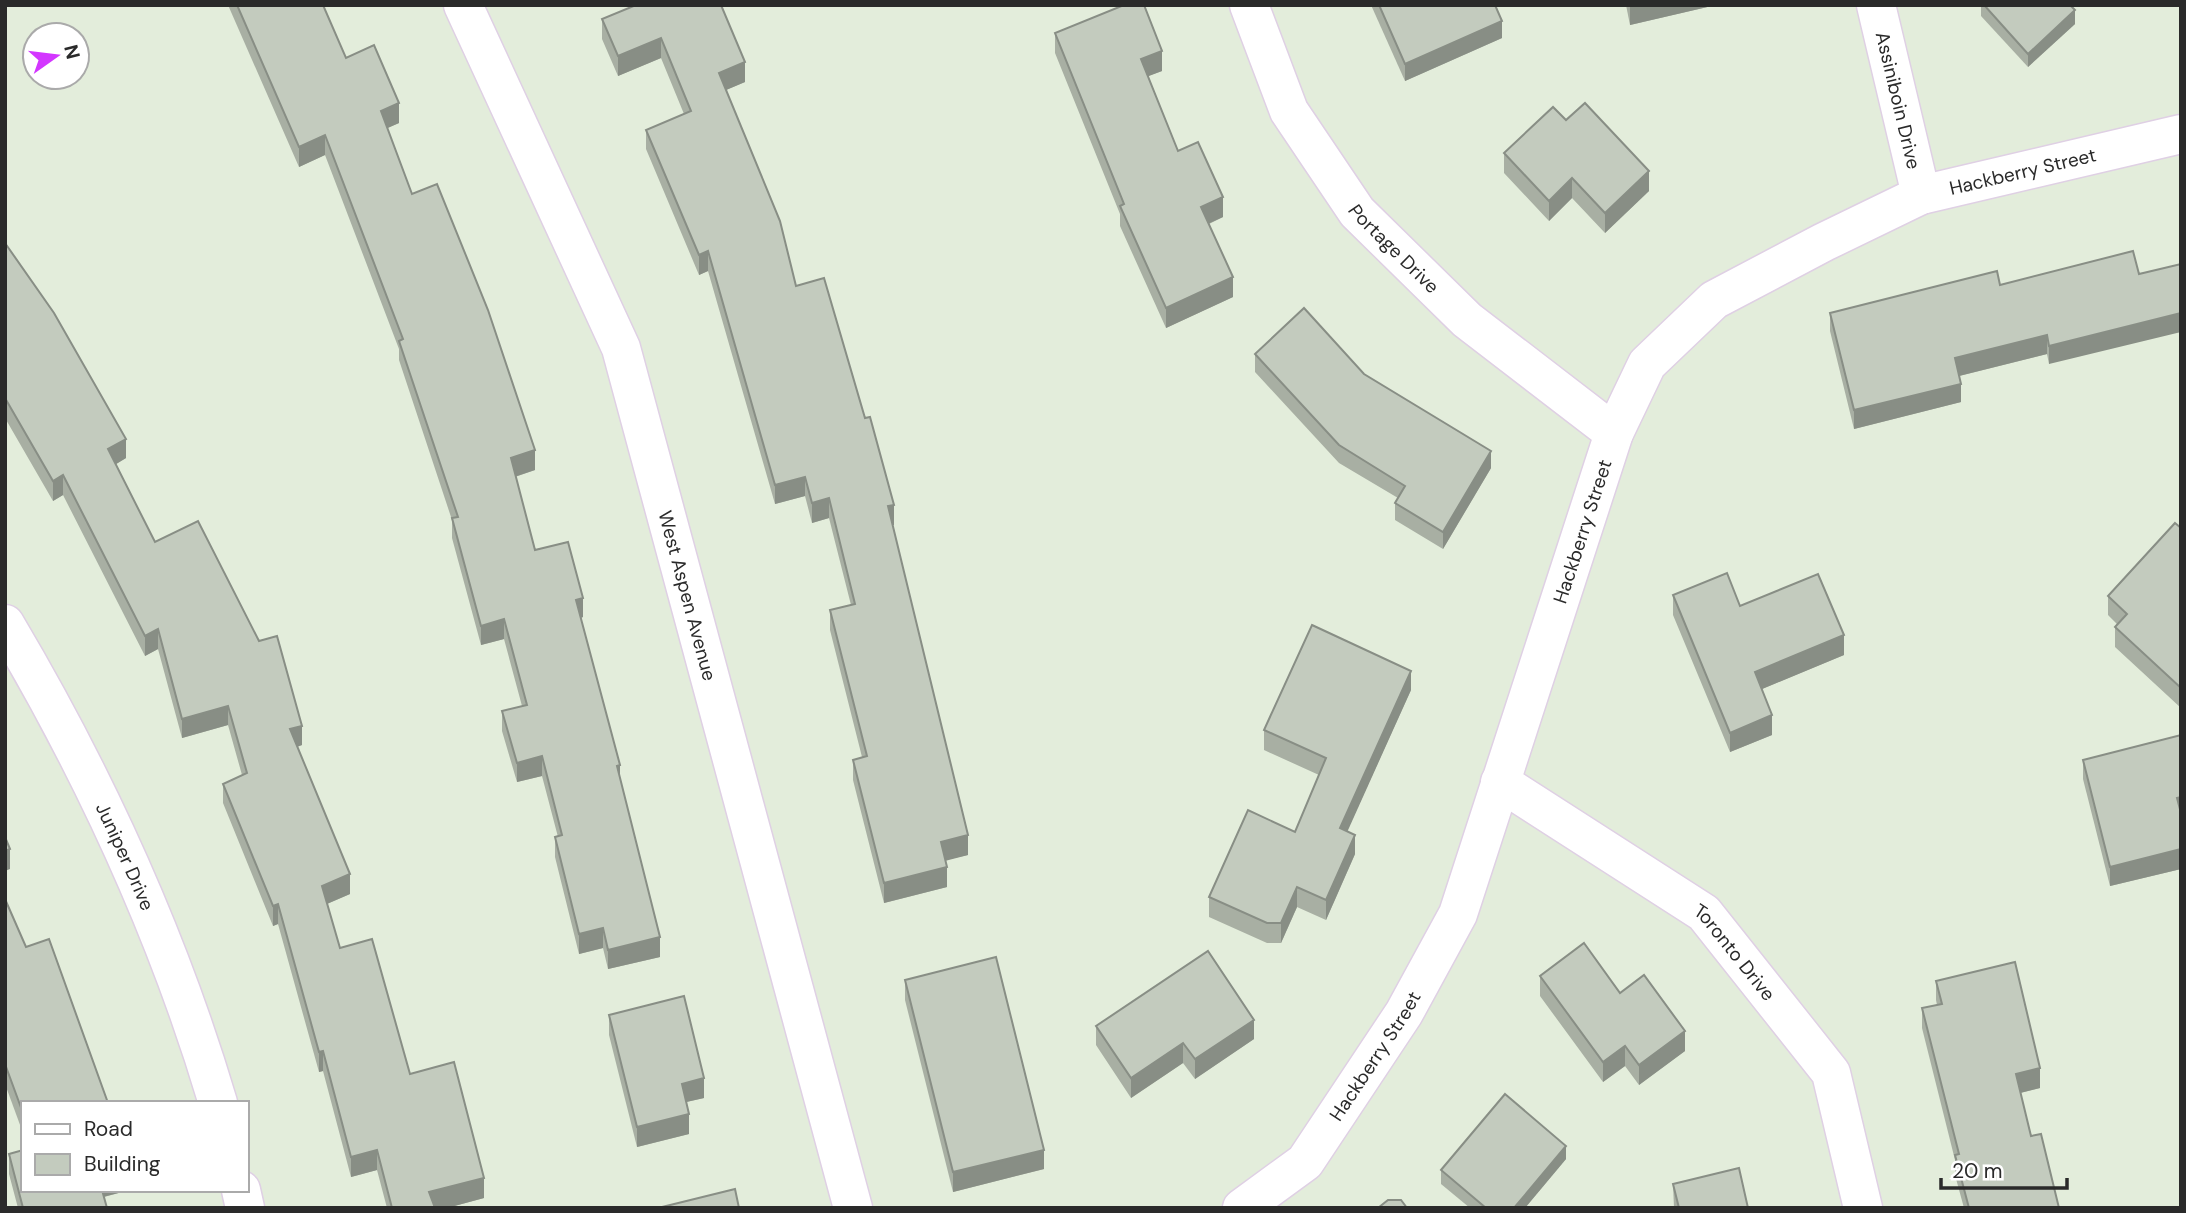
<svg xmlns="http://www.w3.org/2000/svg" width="2186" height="1213" font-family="'DM Sans',sans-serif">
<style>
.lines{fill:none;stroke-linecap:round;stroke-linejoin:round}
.minor-casing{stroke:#dfd0e4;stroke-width:41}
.minor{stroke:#fff;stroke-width:38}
.wall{fill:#a8afa3}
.shaded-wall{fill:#888e85}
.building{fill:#c3cbbe;stroke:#888e85;stroke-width:2}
.labels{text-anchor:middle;stroke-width:6;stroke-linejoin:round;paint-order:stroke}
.street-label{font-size:19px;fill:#2a2a2a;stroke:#fff}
</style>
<rect width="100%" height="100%" fill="#e3eddb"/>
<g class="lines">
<defs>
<g id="minor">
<path id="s1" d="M463,5L621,348L853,1208"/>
<path id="s2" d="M1249,5L1289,111L1357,212L1467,320L1614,433"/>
<path id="s3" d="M1876,5L1921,195"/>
<path id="s4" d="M5,624C94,774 168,935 218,1103"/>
<path id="s5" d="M1500,782L1704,913L1831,1073L1863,1208"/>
<polyline points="241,1190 245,1208"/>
<path id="s6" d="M1242,1208L1305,1162L1404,1013L1458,914L1614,433L1647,364L1714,300L1824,242L1921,195L2181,134"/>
</g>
</defs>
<use href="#minor" class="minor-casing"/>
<use href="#minor" class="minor"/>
</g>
<g class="wall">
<polygon points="228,5 323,5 346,58 399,123 387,128 412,194 535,470 515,477 535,550 583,617 581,618 620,780 660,957 608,969 603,948 579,954 555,857 555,837 558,837 542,776 517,782 502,731 502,711 522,706 504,639 481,645 452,538 452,520 399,360 399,349 325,155 299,167"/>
<polygon points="636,5 745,82 726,90 796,286 894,525 893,525 968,855 945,860 947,887 884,903 853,780 853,760 862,757 830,630 830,610 851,605 829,518 812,523 805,496 775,504 708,271 699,275 646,149 646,130 684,114 661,58 618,76 602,39 602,19"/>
<polygon points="1371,5 1495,5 1502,38 1405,81"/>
<polygon points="1626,5 1716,5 1630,25"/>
<polygon points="1981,5 2070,5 2075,24 2028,67 1981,16"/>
<polygon points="1055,33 1162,71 1148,76 1178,151 1223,217 1209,224 1233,297 1166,328 1120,226 1120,214 1055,53"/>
<polygon points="1566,120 1649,191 1605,233 1572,198 1549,221 1504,173 1504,153"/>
<polygon points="5,243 126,458 116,464 155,542 302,745 297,747 350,894 327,904 340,948 410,1074 484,1198 447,1208 387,1208 377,1170 351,1177 323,1071 319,1072 278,924 273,926 223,803 223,784 242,775 228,725 182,738 158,649 145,656 63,495 53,501 5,418"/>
<polygon points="2133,251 2049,364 2047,354 1959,376 1961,402 1854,429 1830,331 1830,313 2000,285"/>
<polygon points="1255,354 1491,468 1443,549 1395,520 1395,503 1398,498 1339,463 1255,372"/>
<polygon points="2181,528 2181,708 2115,647 2115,627 2117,624 2108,615 2108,596"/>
<polygon points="1673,595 1740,606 1844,655 1762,689 1772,735 1730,752 1673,615"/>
<polygon points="1411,690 1347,831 1355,854 1326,920 1297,907 1281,943 1267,943 1209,917 1209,897 1295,832 1319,775 1264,750 1264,730"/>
<polygon points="2181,735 2181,869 2110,886 2083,779 2083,760"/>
<polygon points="5,899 26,947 23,1133 5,1084"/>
<polygon points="1540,976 1685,1051 1639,1085 1625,1066 1603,1082 1540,996"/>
<polygon points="905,980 1044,1169 953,1192 905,1000"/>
<polygon points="1936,981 2040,1088 2020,1093 2031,1136 2059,1208 1964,1208 1955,1175 1955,1160 1922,1028 1922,1008 1937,1005 1936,1000"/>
<polygon points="609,1015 704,1098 686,1102 689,1134 637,1147 609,1035"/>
<polygon points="1096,1026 1254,1039 1195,1079 1183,1063 1131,1098 1096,1045"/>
<polygon points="9,1154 126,1190 126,1191 104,1197 107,1208 18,1208 9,1174"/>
<polygon points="1566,1159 1525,1208 1470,1208 1441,1184 1441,1170"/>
<polygon points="1673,1184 1748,1208 1674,1208"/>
</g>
<g class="shaded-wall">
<polygon points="1630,5 1716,5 1630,25"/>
<polygon points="2075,10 2075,24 2028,67 2028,54"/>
<polygon points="1502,21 1502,38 1405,81 1405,64"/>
<polygon points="661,38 661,58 618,76 618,56"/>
<polygon points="1162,51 1162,71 1141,79 1141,59"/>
<polygon points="745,62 745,82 719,93 719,73"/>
<polygon points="399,103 399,123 381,131 381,111"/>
<polygon points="325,135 325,155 299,167 299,147"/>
<polygon points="1649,171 1649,191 1605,233 1605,213"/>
<polygon points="1572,178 1572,198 1549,221 1549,201"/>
<polygon points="1223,197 1223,217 1201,227 1201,207"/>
<polygon points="708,251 708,271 699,275 699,255"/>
<polygon points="1233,277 1233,297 1166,328 1166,308"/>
<polygon points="2181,313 2181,332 2049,364 2049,346"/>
<polygon points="2047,335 2047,354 1955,377 1955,358"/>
<polygon points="1961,384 1961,402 1854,429 1854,410"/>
<polygon points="126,439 126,458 108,469 108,449"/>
<polygon points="535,450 535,470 511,478 511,458"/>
<polygon points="1491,451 1491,468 1443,549 1443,532"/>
<polygon points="63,475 63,495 53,501 53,481"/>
<polygon points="805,477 805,496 775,504 775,485"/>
<polygon points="829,498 829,518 812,523 812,503"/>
<polygon points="894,505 894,525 888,526 888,506"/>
<polygon points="583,598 583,617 576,619 576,600"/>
<polygon points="504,619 504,639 481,645 481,626"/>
<polygon points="158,629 158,649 145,656 145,636"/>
<polygon points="1844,635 1844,655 1755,692 1755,672"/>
<polygon points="1411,671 1411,690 1340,848 1340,828"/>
<polygon points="228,706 228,725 182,738 182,719"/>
<polygon points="1772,715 1772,735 1730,752 1730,733"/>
<polygon points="302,726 302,745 290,749 290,729"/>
<polygon points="542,756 542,776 517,782 517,763"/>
<polygon points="620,765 620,785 617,766"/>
<polygon points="2181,797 2181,816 2177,798"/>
<polygon points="968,835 968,855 941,862 941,842"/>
<polygon points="1355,835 1355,854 1326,920 1326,900"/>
<polygon points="10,849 10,869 5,871 5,851"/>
<polygon points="2181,849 2181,869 2110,886 2110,867"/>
<polygon points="947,867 947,887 884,903 884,883"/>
<polygon points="350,874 350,894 322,906 322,886"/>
<polygon points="1297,887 1297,907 1281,943 1281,923"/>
<polygon points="278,904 278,924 273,926 273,906"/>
<polygon points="603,928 603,948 579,954 579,934"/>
<polygon points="660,937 660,957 608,969 608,950"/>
<polygon points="1254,1020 1254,1039 1195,1079 1195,1059"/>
<polygon points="1685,1031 1685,1051 1639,1085 1639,1065"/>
<polygon points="1183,1043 1183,1063 1131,1098 1131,1078"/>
<polygon points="1625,1046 1625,1066 1603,1082 1603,1062"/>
<polygon points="323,1051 323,1071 319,1072 319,1052"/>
<polygon points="2040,1068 2040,1088 2016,1094 2016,1074"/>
<polygon points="704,1078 704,1098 682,1103 682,1084"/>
<polygon points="689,1114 689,1134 637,1147 637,1127"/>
<polygon points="1566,1146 1566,1159 1525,1208 1514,1208"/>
<polygon points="377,1150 377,1170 351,1177 351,1157"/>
<polygon points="1044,1150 1044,1169 953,1192 953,1172"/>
<polygon points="484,1178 484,1198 447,1208 429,1208 429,1192"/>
<polygon points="99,1190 126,1190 126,1191 99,1198"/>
</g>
<g class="building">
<polygon points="237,5 323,5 346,58 374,45 399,103 381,111 412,194 437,184 488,310 535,450 511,458 535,550 568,542 583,598 576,600 620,765 617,766 660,937 608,950 603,928 579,934 555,837 562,835 542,756 517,763 502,711 527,705 504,619 481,626 452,518 458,517 399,341 403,339 325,135 299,147"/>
<polygon points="636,5 721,5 745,62 719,73 780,221 796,286 824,278 865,418 870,417 894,505 888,506 968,835 941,842 947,867 884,883 853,760 867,756 830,610 855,604 829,498 812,503 805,477 775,485 708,251 699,255 646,130 691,111 661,38 618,56 602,19"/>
<polygon points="1124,5 1144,5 1162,51 1141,59 1178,151 1198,142 1223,197 1201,207 1233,277 1166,308 1120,206 1124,204 1055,33"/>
<polygon points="1379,5 1495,5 1502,21 1405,64"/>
<polygon points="1984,5 2070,5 2075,10 2028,54"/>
<polygon points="1585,103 1649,171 1605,213 1572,178 1549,201 1504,153 1553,107 1566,120"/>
<polygon points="5,243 54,313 126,439 108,449 155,542 198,521 259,641 277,636 302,726 290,729 350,874 322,886 340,948 372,939 410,1074 454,1062 484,1178 429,1192 435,1208 392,1208 377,1150 351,1157 323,1051 319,1052 278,904 273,906 223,784 247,773 228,706 182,719 158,629 145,636 63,475 53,481 5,398"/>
<polygon points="2133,251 2139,274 2181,264 2181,313 2049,346 2047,335 1955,358 1961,384 1854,410 1830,313 1997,271 2000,285"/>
<polygon points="1304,308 1364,374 1491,451 1443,532 1395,503 1405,486 1339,445 1255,354"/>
<polygon points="2175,523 2181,528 2181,688 2115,627 2127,614 2108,596"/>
<polygon points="1727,573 1740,606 1818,574 1844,635 1755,672 1772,715 1730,733 1673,595"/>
<polygon points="1312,625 1411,671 1340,828 1355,835 1326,900 1297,887 1281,923 1267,923 1209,897 1248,810 1295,832 1326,758 1264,730"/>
<polygon points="2181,735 2181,797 2177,798 2181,813 2181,849 2110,867 2083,760"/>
<polygon points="5,837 10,849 5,851"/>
<polygon points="5,899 26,947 49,939 108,1103 23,1103 23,1113 5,1064"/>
<polygon points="1584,943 1620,993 1644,975 1685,1031 1639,1065 1625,1046 1603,1062 1540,976"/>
<polygon points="1208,951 1254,1020 1195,1059 1183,1043 1131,1078 1096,1026"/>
<polygon points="996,957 1044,1150 953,1172 905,980"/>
<polygon points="2015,962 2040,1068 2016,1074 2031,1136 2041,1134 2059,1208 1969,1208 1955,1155 1959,1154 1922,1008 1942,1004 1936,981"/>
<polygon points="684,996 704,1078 682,1084 689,1114 637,1127 609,1015"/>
<polygon points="1505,1094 1566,1146 1514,1208 1486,1208 1441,1170"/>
<polygon points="23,1150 23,1190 102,1190 107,1208 23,1208 9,1154"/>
<polygon points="1739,1168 1748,1208 1679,1208 1673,1184"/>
<polygon points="735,1189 739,1208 658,1208"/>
<polygon points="1388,1200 1401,1200 1407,1208 1378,1208"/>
</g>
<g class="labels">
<g class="street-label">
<text dy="7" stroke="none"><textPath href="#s3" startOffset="98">Assiniboin Drive</textPath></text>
<text dy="7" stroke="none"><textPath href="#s6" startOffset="1381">Hackberry Street</textPath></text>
<text dy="7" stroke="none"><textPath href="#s2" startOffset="287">Portage Drive</textPath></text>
<text dy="7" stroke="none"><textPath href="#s6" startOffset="772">Hackberry Street</textPath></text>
<text dy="7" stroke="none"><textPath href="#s1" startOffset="634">West Aspen Avenue</textPath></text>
<text dy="7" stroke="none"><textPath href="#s4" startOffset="262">Juniper Drive</textPath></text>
<text dy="7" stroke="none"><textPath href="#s5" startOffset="292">Toronto Drive</textPath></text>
<text dy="7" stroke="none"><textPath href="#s6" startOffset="205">Hackberry Street</textPath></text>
</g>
</g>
<rect width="2186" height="1213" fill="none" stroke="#2a2a2a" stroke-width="14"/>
<rect x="21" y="1101" width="228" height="91" fill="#ffffff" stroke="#aaaaaa" stroke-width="2"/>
<rect x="35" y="1124" width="35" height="10" fill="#ffffff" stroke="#aaaaaa" stroke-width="2"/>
<text x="84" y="1136" font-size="21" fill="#2a2a2a">Road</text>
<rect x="35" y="1154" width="35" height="21" fill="#c3cbbe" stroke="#aaaaaa" stroke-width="2"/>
<text x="84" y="1171" font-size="21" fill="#2a2a2a">Building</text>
<g transform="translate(56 56) rotate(76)"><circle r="33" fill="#ffffff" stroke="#aaaaaa" stroke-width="2"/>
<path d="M0-5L12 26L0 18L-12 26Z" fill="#d336ff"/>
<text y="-10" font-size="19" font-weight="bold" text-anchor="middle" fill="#2a2a2a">N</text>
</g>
<path d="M1941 1178v10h126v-10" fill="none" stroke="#2a2a2a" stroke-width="3.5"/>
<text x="1952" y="1178" font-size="21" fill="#2a2a2a" stroke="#ffffff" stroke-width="5" paint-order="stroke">20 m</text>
</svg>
